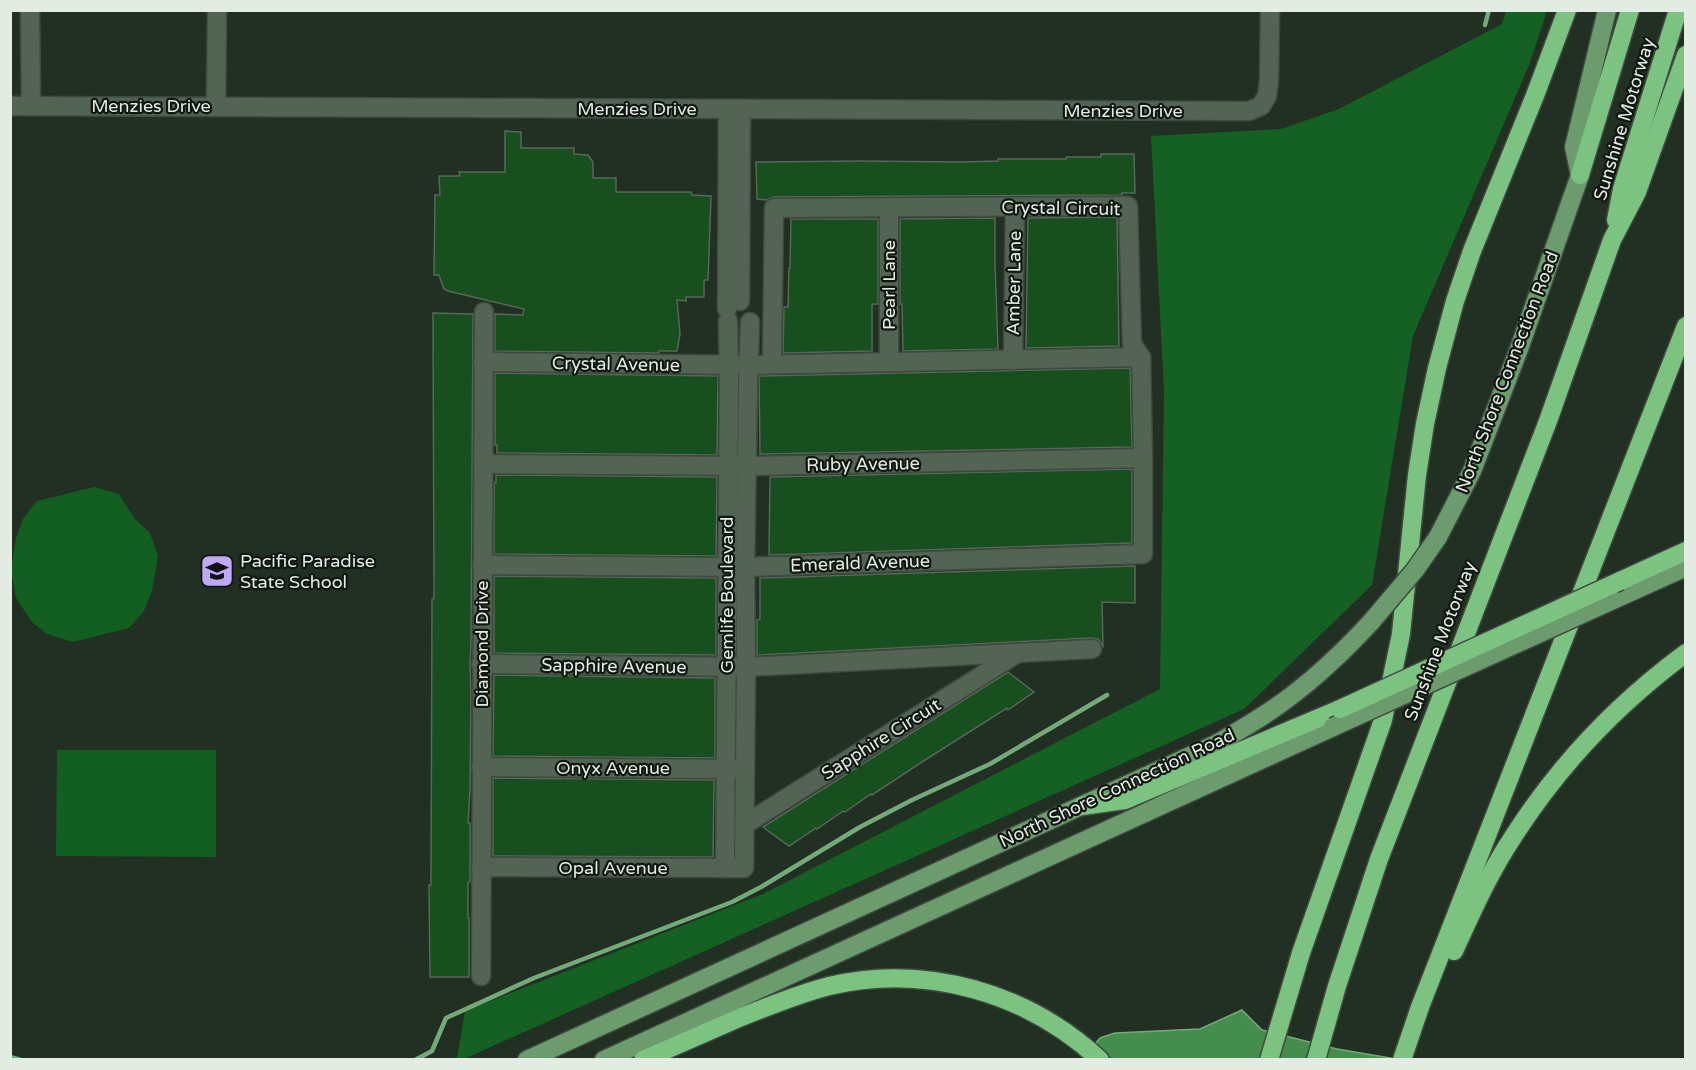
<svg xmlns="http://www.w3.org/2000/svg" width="1696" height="1070" font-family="'Varela Round',sans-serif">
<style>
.green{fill:#135e21}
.forest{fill:#156123}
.water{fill:#458d4c;stroke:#74aa79;stroke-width:1.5}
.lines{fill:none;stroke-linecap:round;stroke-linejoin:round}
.stream{stroke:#74aa79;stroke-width:4.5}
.building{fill:#174f1f;stroke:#576758;stroke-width:1.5}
.minor-casing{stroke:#3f4b40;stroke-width:21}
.major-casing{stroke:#3f4b40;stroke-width:21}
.highway-casing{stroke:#3f4b40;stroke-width:21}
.minor{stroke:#536354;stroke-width:18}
.major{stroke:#6c9c6e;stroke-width:18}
.highway{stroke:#7cc280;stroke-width:18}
.major-bridge-casing{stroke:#3f4b40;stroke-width:21;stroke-linecap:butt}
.highway-bridge-casing{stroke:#3f4b40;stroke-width:21;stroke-linecap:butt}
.major-bridge{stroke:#6c9c6e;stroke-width:18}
.highway-bridge{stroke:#7cc280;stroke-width:18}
.labels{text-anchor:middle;stroke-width:4.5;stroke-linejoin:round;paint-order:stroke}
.street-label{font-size:18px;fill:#e3ece3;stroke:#101610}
.poi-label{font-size:18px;fill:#e3ece3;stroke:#101610;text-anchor:start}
</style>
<rect width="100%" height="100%" fill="#223023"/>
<g class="green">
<polygon points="94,487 119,494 134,518 150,533 158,556 152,591 144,611 129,628 73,642 47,634 32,622 16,598 11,570 16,538 23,519 37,501"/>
<polygon points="57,750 216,750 216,857 56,856"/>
</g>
<polygon class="forest" points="1506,11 1547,11 1529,65 1413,336 1372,585 1244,709 464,1059 457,1059 465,1011 763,894 1160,689 1164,391 1151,136 1281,129 1339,109 1502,24"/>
<polygon class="water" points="1242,1010 1262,1030 1337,1049 1396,1059 1082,1060 1100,1038 1115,1033 1200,1029"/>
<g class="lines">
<g class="stream">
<polyline points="1485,25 1489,10"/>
<polyline points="10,1057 21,1060"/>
<polyline points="415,1060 432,1051 446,1018 534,978 732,902 761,887 860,827 912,800 990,764 1107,695"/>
</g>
</g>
<g class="building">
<polygon points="505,131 521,132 521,148 574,148 574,154 588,155 593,162 593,178 616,178 616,192 691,192 692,195 711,196 708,280 704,280 704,297 686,297 686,301 677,300 680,334 677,351 659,351 659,353 495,351 495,314 523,315 524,309 448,291 444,289 439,275 434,275 435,195 440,195 439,176 460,176 459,172 505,172"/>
<polygon points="1101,154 1134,154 1135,193 1122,193 1122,195 774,197 767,200 757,199 756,162 860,161 962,162 998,161 998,159 1066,159 1066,157 1101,157"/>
<polygon points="1117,217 1119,346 1026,348 1028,218"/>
<polygon points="995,218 995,265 998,349 903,351 902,304 900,304 900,219"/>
<polygon points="791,219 878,219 878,304 872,304 872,351 783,353 784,307 788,307 789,268 790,268"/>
<polygon points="433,313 473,314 471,646 470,664 471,695 470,789 468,823 470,823 470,882 468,882 468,918 469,918 469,977 430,977 429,885 431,885 432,599 434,599"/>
<polygon points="1130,368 1132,447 760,454 759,376"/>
<polygon points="495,373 718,376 717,455 497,453 497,445 495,445"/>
<polygon points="1132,469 1132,543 769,555 770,477"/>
<polygon points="496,475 717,477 716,556 494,554 494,483 496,483"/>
<polygon points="1135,566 1135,603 1102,602 1103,646 1098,639 1091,638 757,655 757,620 760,619 760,578"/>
<polygon points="494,576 716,578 716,655 494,653"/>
<polygon points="1008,672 1034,692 1008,710 1007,708 925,760 872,795 871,794 845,812 843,811 817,829 816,828 789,846 763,827"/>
<polygon points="494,675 715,678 715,758 493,756"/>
<polygon points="493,778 714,780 713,857 493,856"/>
</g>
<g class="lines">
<defs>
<g id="minor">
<polyline points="30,10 31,106"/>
<polyline points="10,106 1249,111 1261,106 1267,96 1269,80 1270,10"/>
<polyline points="216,106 217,10"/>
<polyline points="889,207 889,362"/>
<polyline points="740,301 741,109"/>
<polyline points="727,309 728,109"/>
<polyline points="1013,360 1015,207"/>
<polyline points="483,362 749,365 1141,357 1132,344 1128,206 774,208 772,364"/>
<polyline points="483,464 747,466 1143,458 1141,357"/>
<polyline points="482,565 745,567 1143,554 1143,458"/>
<polyline points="481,664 746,667 1092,649"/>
<polyline points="481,767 737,769"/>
<polyline points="744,825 1016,654"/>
<polyline points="481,867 744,868 746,667 745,567 748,383 750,322"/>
<polyline points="725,868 729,381 728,321"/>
<polyline points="481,976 484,312"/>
</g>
<g id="major">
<polyline points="1438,537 1472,471 1519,349 1580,175 1574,147 1607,10"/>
<polyline points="1613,600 1686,567"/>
<path d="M527,1060L1216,744C1242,729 1268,714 1291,696C1320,674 1346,649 1371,622"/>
<polyline points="604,1060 1333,727"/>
</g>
<g id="highway">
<polyline points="1580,175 1630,10"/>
<polyline points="1616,220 1622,189 1678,10"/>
<polyline points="1620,581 1686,551"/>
<polyline points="1082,806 1125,800 1340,709"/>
<path d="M1454,951C1472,912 1489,873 1513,837C1559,765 1617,704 1686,653"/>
<path d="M643,1060C675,1046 707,1032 739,1018C769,1006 798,994 829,986C926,963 1028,993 1100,1060"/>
<polyline points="1269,1060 1301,953 1383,720 1401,634 1417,475 1425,424 1437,368 1455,301 1472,251 1536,93 1567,10"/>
<polyline points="1316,1060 1337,986 1379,859 1548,421 1612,240 1637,192 1686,55"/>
<polyline points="1402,1060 1420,1007 1686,326"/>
</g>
</defs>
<use href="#minor" class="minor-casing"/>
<use href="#major" class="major-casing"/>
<use href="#highway" class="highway-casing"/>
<use href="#minor" class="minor"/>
<use href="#major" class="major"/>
<use href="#highway" class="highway"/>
<defs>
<g id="major-bridge">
<polyline points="1371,622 1415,570 1438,537"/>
<polyline points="1333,727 1613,600"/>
</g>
<polyline id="highway-bridge" points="1340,709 1620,581"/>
</defs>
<use href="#major-bridge" class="major-bridge-casing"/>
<use href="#highway-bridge" class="highway-bridge-casing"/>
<use href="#major-bridge" class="major-bridge"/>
<use href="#highway-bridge" class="highway-bridge"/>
</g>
<defs>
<symbol id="school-square" viewBox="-11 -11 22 22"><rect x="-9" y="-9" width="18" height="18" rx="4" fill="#bda9f5" stroke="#101610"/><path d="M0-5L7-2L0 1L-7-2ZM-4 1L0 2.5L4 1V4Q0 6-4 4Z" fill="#111"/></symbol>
</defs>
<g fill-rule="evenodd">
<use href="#school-square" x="198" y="552" width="38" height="38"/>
</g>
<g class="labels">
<g class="street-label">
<text x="151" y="112">Menzies Drive</text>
<text x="637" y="115">Menzies Drive</text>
<text x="1123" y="117">Menzies Drive</text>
<text transform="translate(1624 119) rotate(-73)" y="6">Sunshine Motorway</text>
<text transform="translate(1061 208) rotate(1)" y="6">Crystal Circuit</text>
<text transform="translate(1014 283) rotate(-89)" y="6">Amber Lane</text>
<text transform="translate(889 285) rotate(-90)" y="6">Pearl Lane</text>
<text transform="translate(616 364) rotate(1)" y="6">Crystal Avenue</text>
<text transform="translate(1507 372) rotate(-69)" y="6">North Shore Connection Road</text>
<text transform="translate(863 464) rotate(-1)" y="6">Ruby Avenue</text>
<text transform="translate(860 563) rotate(-2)" y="6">Emerald Avenue</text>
<text transform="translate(727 595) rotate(-90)" y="6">Gemlife Boulevard</text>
<text transform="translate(1440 641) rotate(-69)" y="6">Sunshine Motorway</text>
<text transform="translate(482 644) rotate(-90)" y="6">Diamond Drive</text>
<text transform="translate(614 666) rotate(1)" y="6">Sapphire Avenue</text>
<text transform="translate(881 739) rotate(-32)" y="6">Sapphire Circuit</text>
<text x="613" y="774">Onyx Avenue</text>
<text transform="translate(1117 788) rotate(-25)" y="6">North Shore Connection Road</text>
<text x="613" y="874">Opal Avenue</text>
</g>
<g class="poi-label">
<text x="240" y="567">Pacific Paradise<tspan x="240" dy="21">State School</tspan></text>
</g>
</g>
<rect width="1696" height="1070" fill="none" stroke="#e3ece3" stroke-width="24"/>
</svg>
